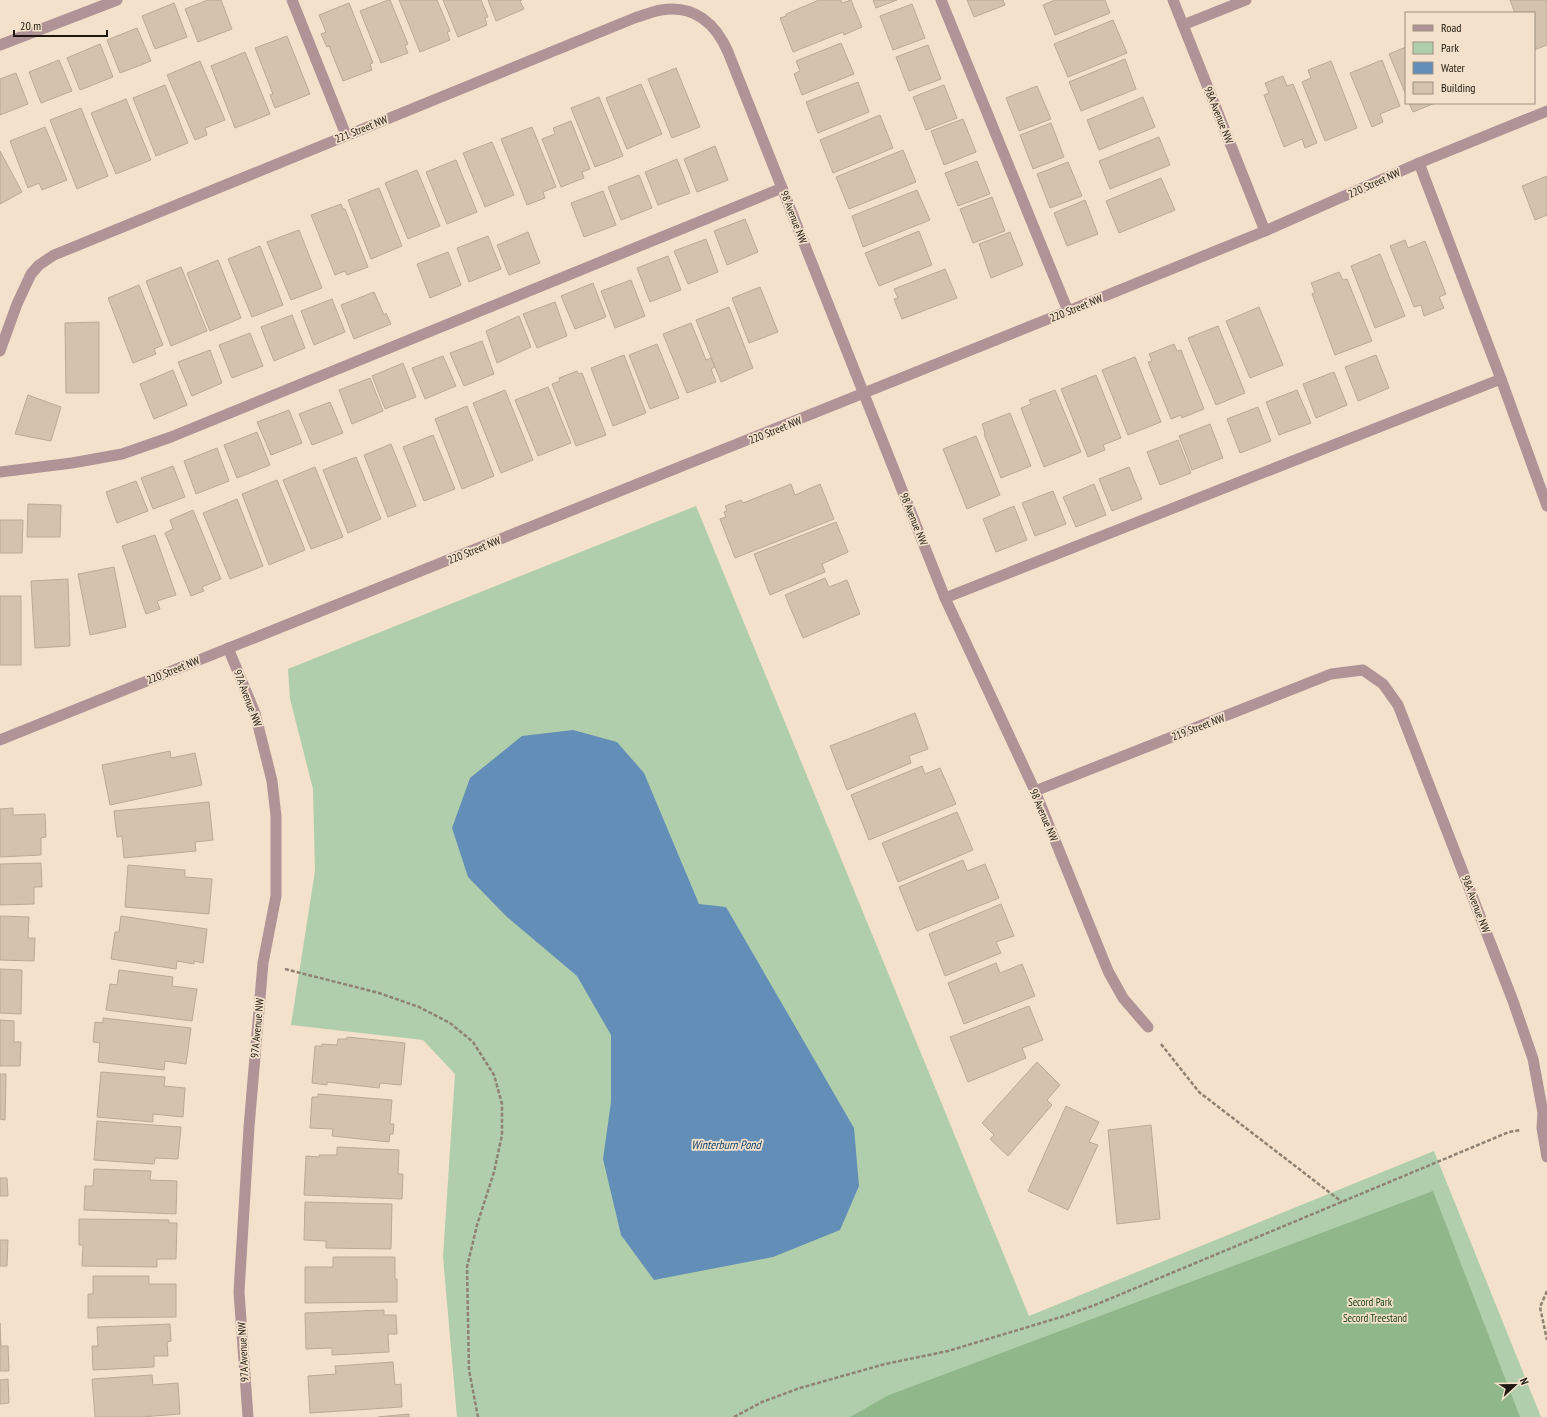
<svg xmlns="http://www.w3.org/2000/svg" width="1547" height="1417" font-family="'PT Sans Narrow',sans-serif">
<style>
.green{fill:#b0ceab}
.forest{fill:#8fb789}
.water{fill:#638eb7}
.building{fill:#d3c2ac;stroke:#baaa94}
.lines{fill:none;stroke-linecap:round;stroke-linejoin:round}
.path{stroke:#8f8272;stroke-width:2.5;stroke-dasharray:4 2;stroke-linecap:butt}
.service{stroke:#b09396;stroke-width:11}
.minor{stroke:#b09396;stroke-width:11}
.labels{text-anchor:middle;stroke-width:3.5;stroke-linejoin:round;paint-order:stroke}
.street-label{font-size:11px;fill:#1e170f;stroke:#f3e1cb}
.park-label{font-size:11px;fill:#113a0b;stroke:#f3e1cb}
.water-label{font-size:12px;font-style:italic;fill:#0f426a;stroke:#f3e1cb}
</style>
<rect width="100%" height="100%" fill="#f3e1cb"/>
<polygon class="green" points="696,506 1029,1316 1434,1151 1541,1417 457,1417 443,1257 455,1074 423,1040 291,1025 315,871 313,789 290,699 288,669"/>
<polygon class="forest" points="1433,1191 1520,1417 850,1417 889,1395"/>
<polygon class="water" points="573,730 617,742 644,773 699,904 726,907 854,1128 859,1186 840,1230 773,1257 654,1280 621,1235 603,1159 611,1102 611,1035 577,976 507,917 468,877 452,828 470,778 522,736"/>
<g class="building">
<polygon points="208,0 221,0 232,29 198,42 185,9"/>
<polygon points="388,0 390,0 408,44 405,46 408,53 381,63 360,11"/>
<polygon points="399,0 437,0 450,31 447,32 450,40 420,52"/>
<polygon points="443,0 481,0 488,17 485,18 487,25 458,37"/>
<polygon points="488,0 522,0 520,1 524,9 496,21"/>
<polygon points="819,0 841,0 842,3 851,0 862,27 844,35 843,32 793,52 780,18 786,16 786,14"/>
<polygon points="873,0 897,0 876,8"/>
<polygon points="967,0 1003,0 1005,5 974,17"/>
<polygon points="1055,0 1105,0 1110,13 1055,35 1043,5"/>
<polygon points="1510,0 1547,0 1547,45 1534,50 1534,13 1515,13"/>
<polygon points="174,3 187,37 155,49 142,16"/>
<polygon points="349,3 373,63 370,64 372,70 343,81 329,46 327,47 321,34 326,32 319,15"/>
<polygon points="912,4 925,38 893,50 880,16"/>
<polygon points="1113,20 1127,53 1068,77 1054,44"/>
<polygon points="137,28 151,61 120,73 107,40"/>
<polygon points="287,36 310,94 275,108 270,95 273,94 255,48"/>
<polygon points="841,43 854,74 802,95 794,74 800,71 796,61"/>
<polygon points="100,44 113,77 80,90 67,58"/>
<polygon points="928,45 941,79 909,91 896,57"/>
<polygon points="1406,47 1406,95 1389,54"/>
<polygon points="245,52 270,114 235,128 211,66"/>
<polygon points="1125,59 1136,89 1081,111 1069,82"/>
<polygon points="59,60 72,91 41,103 29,72"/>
<polygon points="1382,60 1400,106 1380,114 1383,122 1372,127 1350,73"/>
<polygon points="200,61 225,120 205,128 207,135 195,140 167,75"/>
<polygon points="1331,61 1357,128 1325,141 1302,82 1311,78 1308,70"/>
<polygon points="676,68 700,127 672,138 648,79"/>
<polygon points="16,73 28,104 0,115 0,79"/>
<polygon points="1283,76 1287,86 1293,84 1317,143 1305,148 1302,139 1284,147 1264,95 1269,93 1265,83"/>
<polygon points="858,82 869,112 818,133 806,102"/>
<polygon points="641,84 662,134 627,149 606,98"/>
<polygon points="165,85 188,143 156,156 133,98"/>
<polygon points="944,85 957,118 926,130 913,97"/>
<polygon points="1037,86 1051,119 1019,131 1006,98"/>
<polygon points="599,97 623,156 595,167 571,108"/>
<polygon points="1143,97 1155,127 1099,150 1087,120"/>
<polygon points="126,99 151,160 116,174 91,113"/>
<polygon points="1409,103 1435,103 1413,112"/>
<polygon points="81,108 108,176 77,189 50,120"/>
<polygon points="880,115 893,148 833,173 820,140"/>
<polygon points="963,119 976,152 944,165 931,131"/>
<polygon points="571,121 590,169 582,172 584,178 561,187 542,139 555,134 553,128"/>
<polygon points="1051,123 1064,157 1033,169 1020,135"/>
<polygon points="45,127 67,180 42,190 39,183 28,188 10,141"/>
<polygon points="532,127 556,187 543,192 545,198 527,205 501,139"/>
<polygon points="1159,137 1170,165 1110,189 1099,161"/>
<polygon points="492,142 514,195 485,207 463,153"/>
<polygon points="715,146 728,180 697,192 684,159"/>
<polygon points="903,150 916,182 849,209 836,177"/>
<polygon points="0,151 22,192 0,204"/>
<polygon points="677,159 690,193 658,205 645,172"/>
<polygon points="456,160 477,212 447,224 426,172"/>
<polygon points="977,161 990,194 958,206 945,173"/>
<polygon points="1068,162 1082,196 1050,208 1037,174"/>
<polygon points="417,170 440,226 408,239 385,183"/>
<polygon points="639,175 652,208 621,220 608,187"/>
<polygon points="1547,176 1547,215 1535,220 1522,186"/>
<polygon points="1161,178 1175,210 1119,233 1106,201"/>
<polygon points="379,188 402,246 371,259 348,200"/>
<polygon points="917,190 930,220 863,247 852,216"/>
<polygon points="603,191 616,225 584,237 571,203"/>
<polygon points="992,197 1005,231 973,243 960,209"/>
<polygon points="1085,200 1098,234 1067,246 1054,213"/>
<polygon points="341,204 343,209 345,209 368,267 347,275 345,271 335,275 311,215"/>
<polygon points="745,219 758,252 727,265 714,231"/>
<polygon points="299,230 322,288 291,300 267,242"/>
<polygon points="919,231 932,265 879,286 865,253"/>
<polygon points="528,232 540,263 509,275 497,245"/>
<polygon points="1010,232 1023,265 991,278 979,244"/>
<polygon points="488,236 501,269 469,282 457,248"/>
<polygon points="706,239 718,272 688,284 674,251"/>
<polygon points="1405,240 1408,248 1425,241 1446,294 1439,297 1444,308 1424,316 1421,305 1414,307 1390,246"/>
<polygon points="260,246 283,305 252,317 228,259"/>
<polygon points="448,252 461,285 430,298 417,264"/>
<polygon points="1380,254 1405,316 1375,328 1351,266"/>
<polygon points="668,256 681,290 650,302 637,268"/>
<polygon points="218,260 241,318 210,331 187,273"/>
<polygon points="181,267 207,331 171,346 146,281"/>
<polygon points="945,269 957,298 902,319 894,299 898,298 894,289"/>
<polygon points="1339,272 1343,280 1347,279 1372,341 1335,355 1312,294 1315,292 1311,283"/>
<polygon points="631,280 645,316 615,328 601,291"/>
<polygon points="593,283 606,317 575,329 561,296"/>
<polygon points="139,285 163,345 154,349 156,354 133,363 108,298"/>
<polygon points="760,287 778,332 749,343 732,298"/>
<polygon points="374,292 384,315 386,313 391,324 354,339 341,305"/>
<polygon points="332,299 345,332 314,345 301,311"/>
<polygon points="555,302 567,336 537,348 523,314"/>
<polygon points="729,307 753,368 721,382 696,320"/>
<polygon points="1259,307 1283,365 1250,378 1226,321"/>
<polygon points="292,315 305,348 274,361 261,327"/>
<polygon points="519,316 531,347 497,363 486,331"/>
<polygon points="99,322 99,393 66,393 65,323"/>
<polygon points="691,323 706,360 711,358 715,367 711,369 716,382 687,393 663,334"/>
<polygon points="1218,326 1245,393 1216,405 1188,338"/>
<polygon points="250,333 263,366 232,378 219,345"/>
<polygon points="482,341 494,374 464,386 450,353"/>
<polygon points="657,344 679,398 650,409 629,355"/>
<polygon points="1174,344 1177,351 1181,350 1204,409 1182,418 1181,415 1171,419 1148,362 1152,361 1149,354"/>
<polygon points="210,350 222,383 192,396 178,362"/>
<polygon points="624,355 646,413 613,426 591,368"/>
<polygon points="1376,355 1389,388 1358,401 1345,367"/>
<polygon points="443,356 456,386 425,399 412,368"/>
<polygon points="1135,357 1161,422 1128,435 1102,370"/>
<polygon points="403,363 416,397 385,409 372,376"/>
<polygon points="173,370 187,405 154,419 140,384"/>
<polygon points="577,371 579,374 582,373 606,435 576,446 552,384 560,381 559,378"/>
<polygon points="1334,372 1347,405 1316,418 1303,384"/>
<polygon points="1096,375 1121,438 1103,445 1105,450 1088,457 1061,389"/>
<polygon points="370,378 383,411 352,424 339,390"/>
<polygon points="548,387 571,443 538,456 515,400"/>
<polygon points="505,390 533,460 501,473 473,403"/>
<polygon points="1055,390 1081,452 1044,467 1021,408 1031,404 1029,400"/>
<polygon points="1297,390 1311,423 1279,435 1266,402"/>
<polygon points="28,395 61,407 51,441 15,434"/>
<polygon points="330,402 343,433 312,445 299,414"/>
<polygon points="467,406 494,476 462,489 435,419"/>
<polygon points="1258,407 1271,441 1240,453 1227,419"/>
<polygon points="289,410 302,443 271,455 257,422"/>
<polygon points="1010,413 1031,466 1001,478 984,434 985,433 982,424"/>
<polygon points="1210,424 1223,458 1192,470 1179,436"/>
<polygon points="257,432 270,465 237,478 224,445"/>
<polygon points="433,435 455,489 424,501 403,447"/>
<polygon points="976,436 1000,495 967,509 943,449"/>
<polygon points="1178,440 1191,473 1160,485 1147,452"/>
<polygon points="391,444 416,506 388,517 364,455"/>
<polygon points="217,448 229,481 196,494 184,461"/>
<polygon points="356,457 381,519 348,533 323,470"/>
<polygon points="173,466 185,497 153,509 141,478"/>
<polygon points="315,467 343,537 311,549 283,480"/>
<polygon points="1129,467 1142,499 1112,511 1099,479"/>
<polygon points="277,480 305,550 269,565 242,494"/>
<polygon points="136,481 148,511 117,523 106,492"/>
<polygon points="791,484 795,495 820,484 834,519 735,558 720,519 726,517 724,512 727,511 725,506 741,500 743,503"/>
<polygon points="1094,484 1106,515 1076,527 1063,497"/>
<polygon points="1053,491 1066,524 1035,536 1022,503"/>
<polygon points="237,499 263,566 230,579 203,513"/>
<polygon points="28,504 61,505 60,537 27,537"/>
<polygon points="1014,506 1027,540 996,552 983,519"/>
<polygon points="193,510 221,579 202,587 204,591 191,596 165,533 173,529 170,520"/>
<polygon points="0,520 23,520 22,553 0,553"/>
<polygon points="836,522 848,552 822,564 825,572 770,595 754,554"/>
<polygon points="155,535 176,595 157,601 160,609 146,614 122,546"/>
<polygon points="114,567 126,627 90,635 78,574"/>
<polygon points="825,578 829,587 847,580 860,614 803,638 785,595"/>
<polygon points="68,579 70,646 35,648 31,581"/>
<rect x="0" y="596" width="21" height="69"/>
<polygon points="915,713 928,749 909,756 911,763 847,790 830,746"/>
<polygon points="170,751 171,758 195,753 202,785 110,805 102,765"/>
<polygon points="922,766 925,774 940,768 956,804 869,840 851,795"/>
<polygon points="209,802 213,840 195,842 196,851 124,858 122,836 117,837 114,811"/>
<polygon points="13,808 13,815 45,814 46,837 41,838 41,855 0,857 0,809"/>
<polygon points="957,812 973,850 898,882 882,843"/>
<polygon points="963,860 967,871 985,864 999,898 917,931 899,887"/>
<polygon points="41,863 42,887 34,887 34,904 0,905 0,864"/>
<polygon points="128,865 185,870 185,877 212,879 209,914 125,907"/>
<polygon points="1001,904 1014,936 996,942 1001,953 945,976 929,934"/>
<polygon points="0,916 29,917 28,938 35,938 34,961 0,960"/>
<polygon points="121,916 207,929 203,963 194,961 194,964 177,961 176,969 111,959 115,932 119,932"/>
<polygon points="996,963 1000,973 1022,964 1035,996 964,1024 948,983"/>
<polygon points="0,969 22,970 21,1014 0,1013"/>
<polygon points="119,970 173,977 172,986 197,989 192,1021 106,1010 110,984 117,985"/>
<polygon points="1029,1006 1043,1040 1022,1048 1026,1058 968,1082 950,1037"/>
<polygon points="103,1018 191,1028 186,1064 165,1061 164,1070 98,1062 100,1043 93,1042 95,1022 103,1023"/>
<polygon points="0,1020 14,1021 14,1042 21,1042 20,1066 0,1066"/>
<polygon points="347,1037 405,1043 401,1085 380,1083 379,1088 327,1082 327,1085 312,1083 315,1046 322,1046 322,1044 337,1045 338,1039 347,1039"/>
<polygon points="1037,1062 1060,1085 1047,1100 1052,1105 1008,1156 990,1139 994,1135 982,1123"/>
<polygon points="101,1072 165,1077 164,1086 185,1088 183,1117 153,1114 153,1122 97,1117"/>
<polygon points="0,1074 6,1074 5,1120 0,1119"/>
<polygon points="318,1094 392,1100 390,1124 394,1124 393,1134 390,1134 389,1142 332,1136 333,1129 310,1128 312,1097 318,1097"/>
<polygon points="1066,1106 1099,1122 1089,1142 1098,1145 1068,1210 1028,1191"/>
<polygon points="97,1121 181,1127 178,1159 155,1158 154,1164 94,1160"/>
<polygon points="1151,1125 1160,1219 1117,1224 1108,1130"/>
<polygon points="337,1147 399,1150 398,1174 403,1174 402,1199 304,1195 306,1156 320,1157 319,1155 337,1155"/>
<polygon points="94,1169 151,1171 150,1180 177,1181 176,1214 84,1210 85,1186 93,1186"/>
<polygon points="0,1178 7,1178 8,1196 0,1196"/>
<polygon points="305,1202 392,1204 391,1249 326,1248 326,1241 304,1240"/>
<polygon points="79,1219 169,1220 169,1223 177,1223 176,1259 157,1259 157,1267 82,1266 83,1245 79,1245"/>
<polygon points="0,1240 8,1240 7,1266 0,1266"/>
<polygon points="333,1257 395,1257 395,1279 397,1279 397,1302 305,1303 305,1267 333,1267"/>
<polygon points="93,1276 149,1276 149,1284 176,1284 176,1317 88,1318 88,1294 93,1294"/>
<polygon points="384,1310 384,1315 396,1315 397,1334 388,1334 389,1352 332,1355 332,1348 306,1349 305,1313"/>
<polygon points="0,1323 1,1346 8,1346 9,1371 0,1371"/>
<polygon points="170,1324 171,1341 167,1342 168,1356 154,1356 154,1367 93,1370 92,1346 98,1346 97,1327"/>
<polygon points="393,1362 395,1385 401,1384 402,1407 310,1413 308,1376 336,1374 335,1366"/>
<polygon points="152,1375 153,1385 178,1383 180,1414 141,1417 95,1417 92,1379"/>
<polygon points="8,1379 9,1403 0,1404 0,1380"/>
<polygon points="409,1414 409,1417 378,1417"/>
</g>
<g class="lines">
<g class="path">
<polyline points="285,969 379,993 419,1007 450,1023 473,1042 494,1075 502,1104 502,1135 494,1172 477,1225 467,1267 469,1370 478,1417"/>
<polyline points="1161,1044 1199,1092 1342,1202"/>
<polyline points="1547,1291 1540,1307 1547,1340"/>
<polyline points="734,1417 762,1402 800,1388 885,1364 948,1351 1061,1317 1095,1305 1509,1132 1521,1130"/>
</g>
<g class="service">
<polyline points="292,0 346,135"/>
<polyline points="941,0 1068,311"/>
<polyline points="1183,25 1246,0"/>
<polyline points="0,45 117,0"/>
<polyline points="1419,163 1501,379 1547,506"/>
<polyline points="0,472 72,463 122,454 171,437 782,188"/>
<polyline points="945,598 1501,379"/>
</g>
<g class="minor">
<polyline points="1173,0 1265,231"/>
<path d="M0,351L17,304L31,274L39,265L54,255L637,17C645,15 653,11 661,10C694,4 716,24 728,52L945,598L1035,791L1108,971L1123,998L1148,1027"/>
<polyline points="228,648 255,713 272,781 276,816 276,896 263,963 249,1127 239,1292 248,1417"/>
<polyline points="0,740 1068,311 1265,231 1419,163 1547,111"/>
<polyline points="1035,791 1331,674 1363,670 1383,684 1398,705 1513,1001 1533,1059 1543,1113 1542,1128 1547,1157"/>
</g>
</g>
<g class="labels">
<g class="street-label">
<text transform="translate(1219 115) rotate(68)" y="4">98A Avenue NW</text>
<text transform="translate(361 129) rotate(-22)" y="4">221 Street NW</text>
<text transform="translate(1374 183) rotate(-24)" y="4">220 Street NW</text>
<text transform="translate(794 217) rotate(69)" y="4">98 Avenue NW</text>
<text transform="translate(1076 308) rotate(-22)" y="4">220 Street NW</text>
<text transform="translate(775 430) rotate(-22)" y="4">220 Street NW</text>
<text transform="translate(914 519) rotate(68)" y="4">98 Avenue NW</text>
<text transform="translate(474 550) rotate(-22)" y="4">220 Street NW</text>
<text transform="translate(173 670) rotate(-22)" y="4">220 Street NW</text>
<text transform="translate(248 698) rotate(69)" y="4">97A Avenue NW</text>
<text transform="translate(1198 727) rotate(-21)" y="4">219 Street NW</text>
<text transform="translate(1044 815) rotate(67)" y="4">98 Avenue NW</text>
<text transform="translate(1476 904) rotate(69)" y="4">98A Avenue NW</text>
<text transform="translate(257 1028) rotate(-85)" y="4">97A Avenue NW</text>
<text transform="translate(243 1352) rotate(-93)" y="4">97A Avenue NW</text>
</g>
<g class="park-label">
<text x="1370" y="1306">Secord Park</text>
<text x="1375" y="1322">Secord Treestand</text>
</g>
<g class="water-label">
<text x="726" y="1149">Winterburn Pond</text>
</g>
</g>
<rect x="1405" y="12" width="130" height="92" fill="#f3e1cb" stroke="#9e9080"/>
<rect x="1413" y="25" width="20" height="6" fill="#b09396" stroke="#9e9080"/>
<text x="1441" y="32" font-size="12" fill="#1e170f">Road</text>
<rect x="1413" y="42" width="20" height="12" fill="#b0ceab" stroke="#9e9080"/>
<text x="1441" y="52" font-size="12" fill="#1e170f">Park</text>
<rect x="1413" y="62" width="20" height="12" fill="#638eb7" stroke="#9e9080"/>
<text x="1441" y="72" font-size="12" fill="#1e170f">Water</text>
<rect x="1413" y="82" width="20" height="12" fill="#d3c2ac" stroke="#9e9080"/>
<text x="1441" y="92" font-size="12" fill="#1e170f">Building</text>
<g transform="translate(1515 1385) rotate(68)" stroke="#f3e1cb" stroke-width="3" paint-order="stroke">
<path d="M0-3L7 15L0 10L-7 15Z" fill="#1e170f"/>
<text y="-6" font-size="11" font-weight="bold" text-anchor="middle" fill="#1e170f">N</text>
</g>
<path d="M14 30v6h93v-6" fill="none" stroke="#1e170f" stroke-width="2"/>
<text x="20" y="30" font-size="12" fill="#1e170f" stroke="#f3e1cb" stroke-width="3" paint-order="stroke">20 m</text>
</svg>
